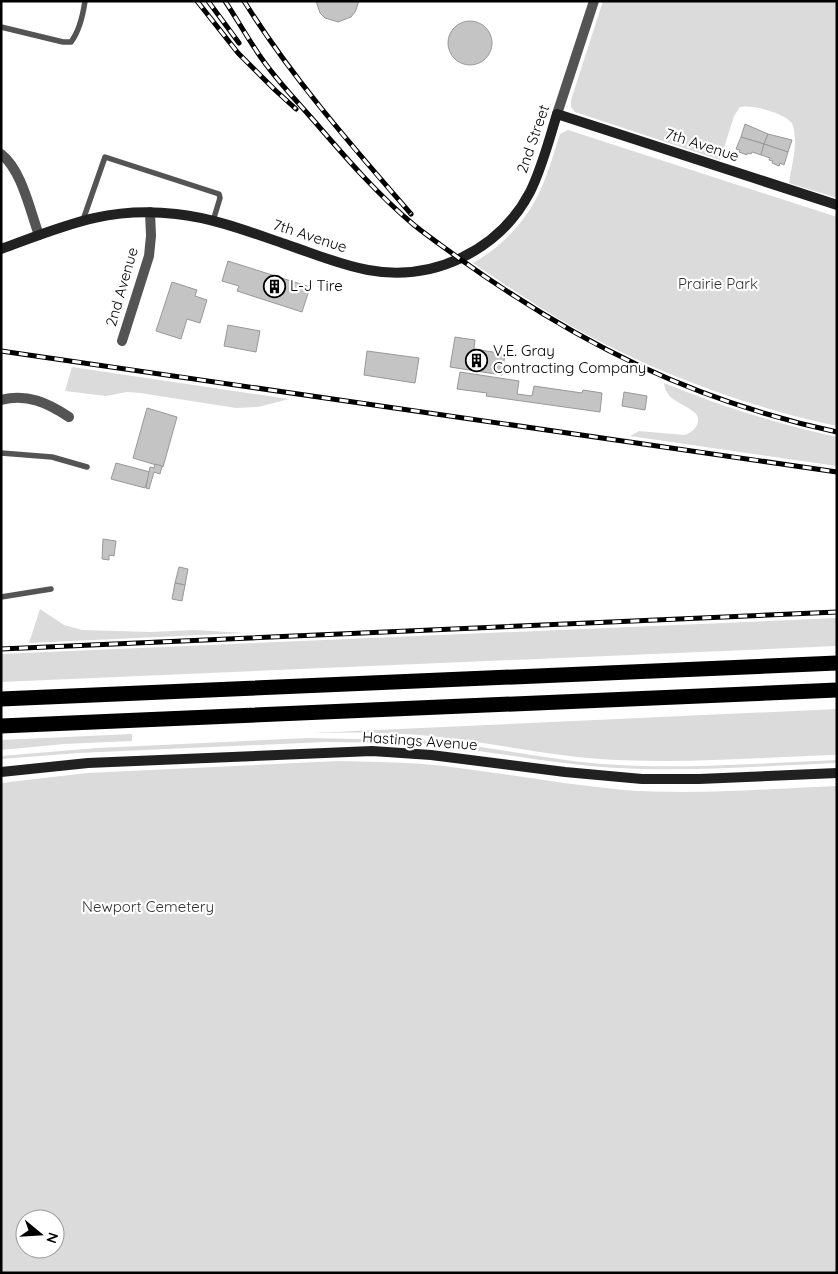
<svg xmlns="http://www.w3.org/2000/svg" width="838" height="1274" font-family="Quicksand,sans-serif">
<style>
.green{fill:#dbdbdb;fill-rule:evenodd}
.building{fill:#c4c4c4;stroke:#989898}
.lines{fill:none;stroke-linecap:round;stroke-linejoin:round}
.lane{stroke:#545454;stroke-width:5.5}
.street{stroke:#545454;stroke-width:10}
.secondary{stroke:#212121;stroke-width:10}
.highway{stroke:#000;stroke-width:15}
.rail-casing{stroke:#000;stroke-width:5}
.rail{stroke:#fff;stroke-width:3;stroke-dasharray:9;stroke-linecap:butt}
.labels{text-anchor:middle;stroke-width:4.5;stroke-linejoin:round;paint-order:stroke}
.street-label{font-size:15px;fill:#000;stroke:#fff}
.park-label{font-size:15px;fill:#323232;stroke:#fff}
.poi-label{font-size:15px;fill:#000;stroke:#fff;text-anchor:start}
</style>
<rect width="100%" height="100%" fill="#fff"/>
<g class="green">
<path d="M603,1H837V198L789,183C792,163 799,142 792,123C784,113 752,104 740,107L734,116L720,160L575,112L571,107V100Z"/>
<path d="M568,130L837,217V426C740,405 644,369 559,319C529,301 501,282 473,263C506,244 532,215 545,179C551,164 555,149 560,134Z"/>
<polygon points="72,367 289,399 258,407 236,408 140,393 127,392 106,396 65,391"/>
<path d="M664,383C720,406 777,424 837,437V466L630,436L639,431L684,435C694,433 704,420 694,412C682,402 666,401 664,383Z"/>
<polygon points="40,609 64,625 82,630 151,632 195,630 244,633 29,643"/>
<polygon points="837,618 837,646 1,682 1,654"/>
<path d="M837,709V755H831C754,758 677,764 600,759C546,755 493,743 439,737C396,732 353,732 310,733Z"/>
<polygon points="132,734 132,741 64,744 1,750 1,740"/>
<polygon points="308,738 412,740 412,743 325,742 79,753 1,759 1,756 97,748"/>
<path d="M418,740C480,744 541,759 602,764C680,770 759,763 837,760V763C764,766 690,772 617,768C550,764 484,750 418,743Z"/>
<path d="M338,761C378,762 419,762 459,768C514,775 569,785 624,790C695,795 766,789 837,786V1273H1V783L87,773ZM25,1219H55V1249H25Z"/>
</g>
<g class="building">
<polygon points="316,1 359,1 355,12 351,17 338,22 325,18 320,13"/>
<circle cx="470" cy="43" r="22"/>
<polygon points="745,124 768,134 764,144 741,137"/>
<polygon points="768,134 792,140 788,152 764,144"/>
<polygon points="741,137 764,144 761,155 752,152 751,154 747,153 747,155 739,152 740,150 736,149"/>
<polygon points="764,144 788,152 784,165 780,163 779,166 772,163 773,161 769,160 770,158 761,155"/>
<polygon points="228,261 310,287 302,312 237,291 239,286 222,281"/>
<polygon points="172,282 197,290 195,296 207,300 200,323 187,319 181,339 156,331"/>
<polygon points="228,325 260,331 256,352 224,346"/>
<polygon points="455,337 475,340 474,349 505,354 502,375 450,367"/>
<polygon points="367,351 419,358 415,383 364,375"/>
<polygon points="460,372 519,381 517,394 532,396 534,386 582,393 583,390 602,393 600,412 486,396 487,393 457,389"/>
<polygon points="624,392 647,396 645,410 622,406"/>
<polygon points="147,408 177,417 163,467 133,458"/>
<polygon points="116,463 150,472 145,488 111,479"/>
<polygon points="155,464 162,466 160,474 154,472 149,489 146,488 150,467 154,468"/>
<polygon points="103,539 116,541 114,556 109,555 109,560 102,559"/>
<polygon points="179,567 188,569 185,585 175,583"/>
<polygon points="175,583 185,585 182,601 172,599"/>
</g>
<g class="lines">
<g class="lane">
<path d="M1,27L63,42H71C80,30 83,15 85,1"/>
<polyline points="83,220 105,157 219,194 220,198 213,221"/>
<polyline points="1,453 52,457 87,467"/>
<polyline points="1,597 51,589"/>
</g>
<g class="street">
<polyline points="557,114 594,1"/>
<path d="M1,154C22,170 30,211 39,235"/>
<polyline points="122,341 149,256 151,236 150,212"/>
<path d="M1,400C27,393 48,403 69,417"/>
</g>
<g class="secondary">
<path d="M1,249C64,226 107,206 176,214C214,218 250,232 285,244C312,253 340,265 368,270C433,282 499,251 530,192C542,168 549,140 557,114L837,205"/>
<polyline points="1,772 88,763 372,751 431,755 565,772 642,779 699,779 837,773"/>
</g>
<g class="highway">
<polyline points="1,699 837,663"/>
<polyline points="1,726 837,690"/>
</g>
<defs>
<g id="rail">
<polyline points="197,1 238,53 275,90 296,109"/>
<polyline points="208,1 239,43"/>
<path d="M225,1C235,16 244,32 254,47C271,74 294,98 315,122C346,158 377,194 414,225C429,237 445,248 460,259C579,344 694,401 837,432"/>
<path d="M244,1C292,78 352,146 411,214"/>
<polyline points="1,351 837,472"/>
<polyline points="1,649 837,612"/>
</g>
</defs>
<use href="#rail" class="rail-casing"/>
<use href="#rail" class="rail"/>
</g>
<defs>
<symbol id="building-ring" viewBox="-11 -11 22 22"><circle r="9.5" fill="#fff" stroke="#000" stroke-width="1.5"/><path d="M-4-6H4V6H1V3H-1V6H-4ZM-2.5-4.3h1.7v1.8h-1.7ZM.8-4.3h1.7v1.8H.8ZM-2.5-1h1.7V.8h-1.7ZM.8-1h1.7V.8H.8Z" fill="#000"/></symbol>
</defs>
<g fill-rule="evenodd">
<use href="#building-ring" x="262" y="274" width="25" height="25"/>
<use href="#building-ring" x="464" y="348" width="25" height="25"/>
</g>
<g class="labels">
<g class="street-label">
<text transform="translate(533 139) rotate(-71)" y="5">2nd Street</text>
<text transform="translate(702 145) rotate(18)" y="5">7th Avenue</text>
<text transform="translate(310 236) rotate(18)" y="5">7th Avenue</text>
<text transform="translate(122 287) rotate(-74)" y="5">2nd Avenue</text>
<text transform="translate(420 741) rotate(4)" y="5">Hastings Avenue</text>
</g>
<g class="park-label">
<text x="718" y="289">Prairie Park</text>
<text x="148" y="912">Newport Cemetery</text>
</g>
<g class="poi-label">
<text x="290" y="291">L-J Tire</text>
<text x="493" y="356">V.E. Gray<tspan x="493" dy="17">Contracting Company</tspan></text>
</g>
</g>
<rect width="838" height="1274" fill="none" stroke="#000000" stroke-width="5"/>
<g transform="translate(40 1234) rotate(108)"><circle r="24" fill="#ffffff" stroke="#999999"/>
<path d="M0-4L9 19L0 12L-9 19Z" fill="#000000"/>
<text y="-8" font-size="14" font-weight="bold" text-anchor="middle" fill="#000000">N</text>
</g>
</svg>
